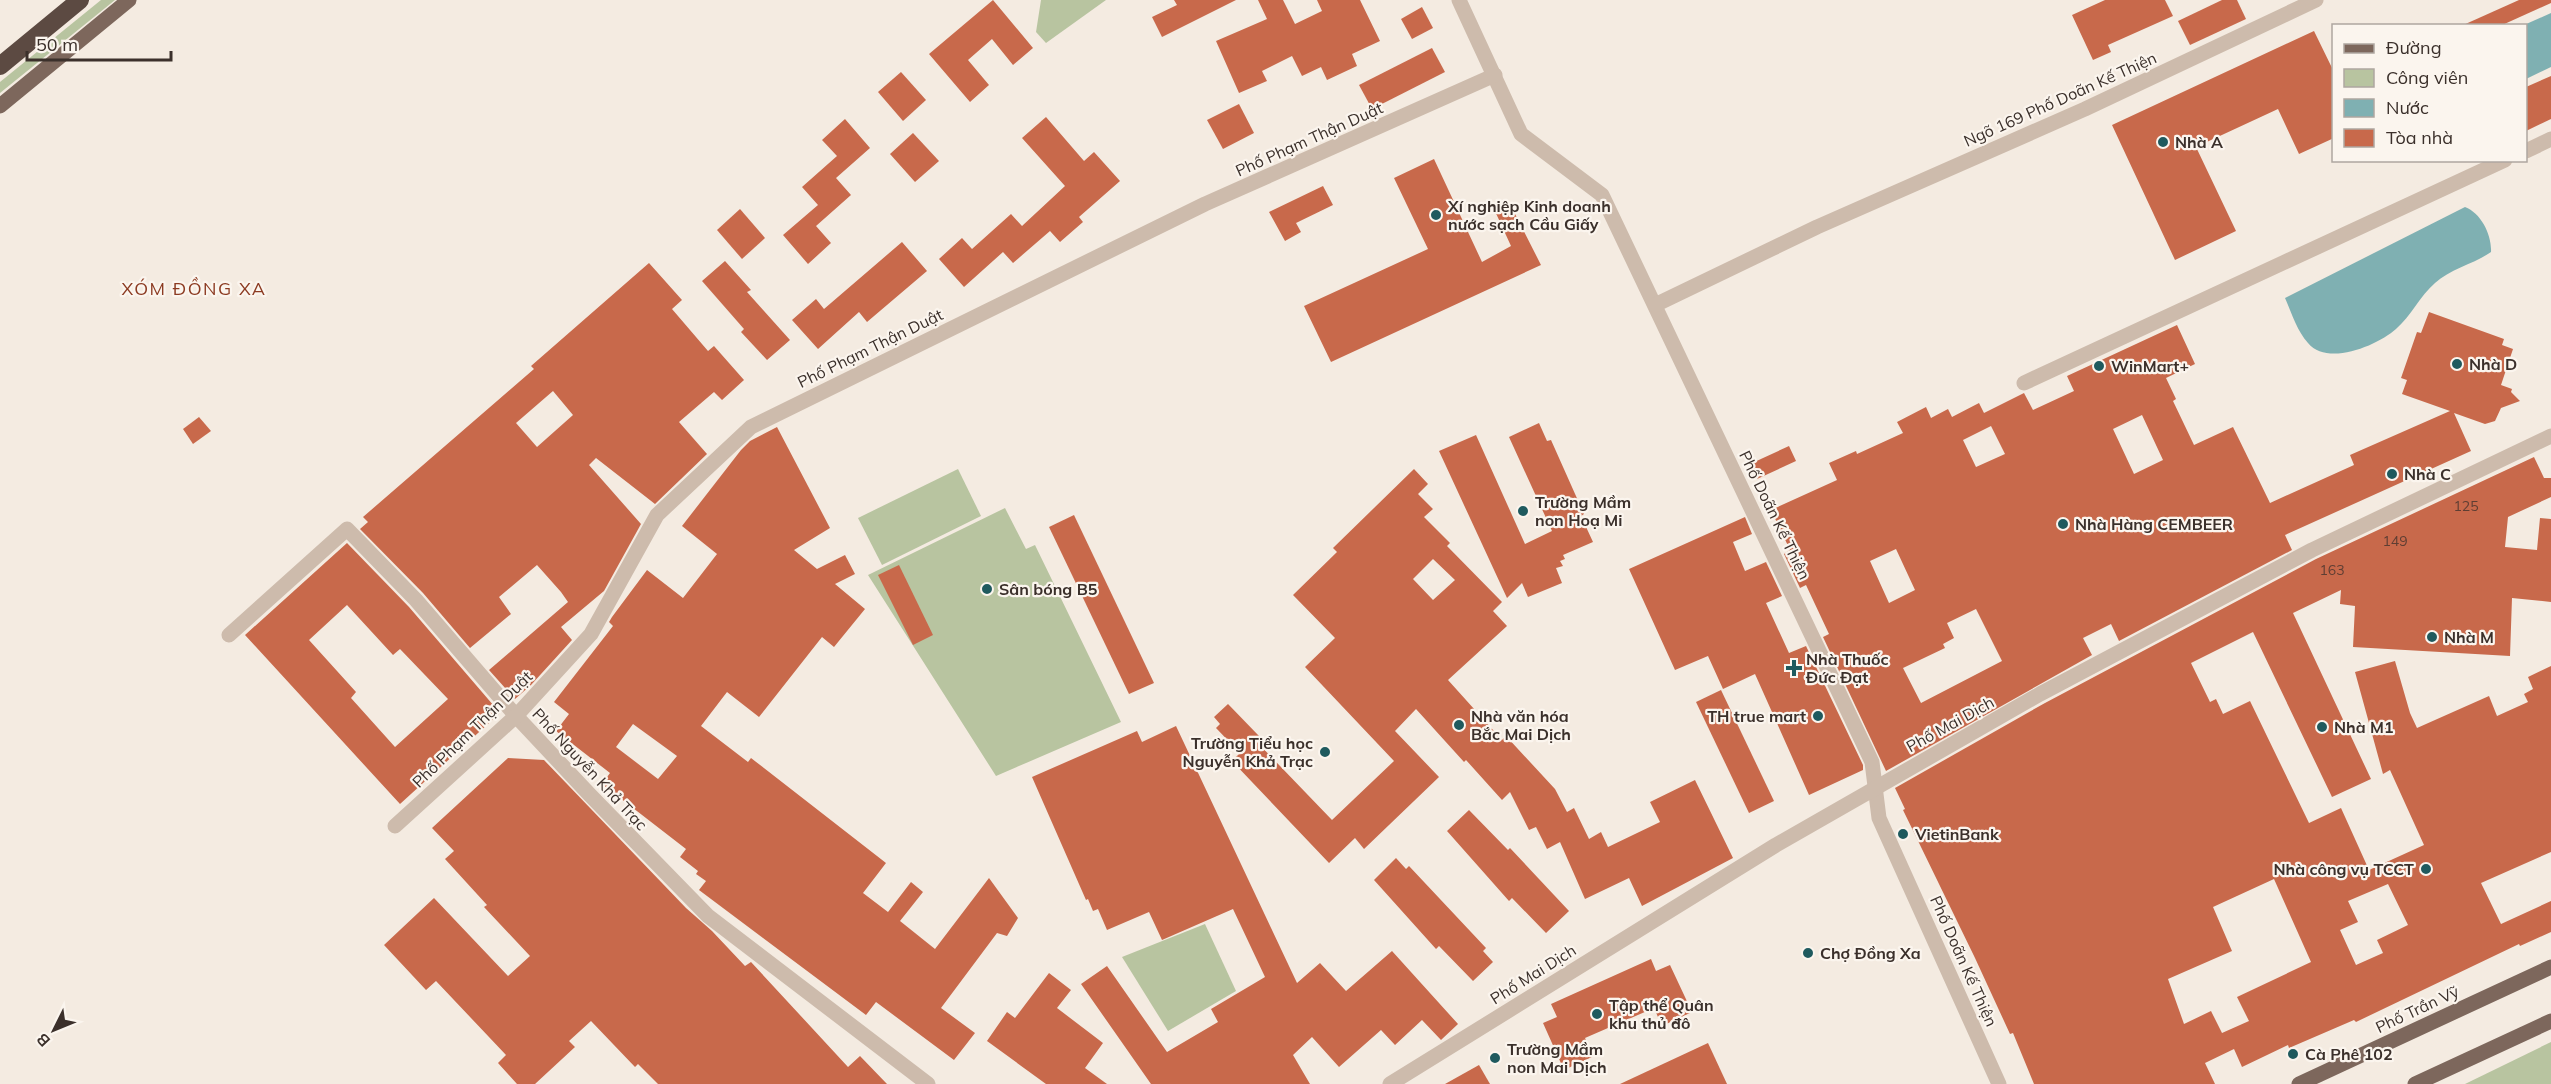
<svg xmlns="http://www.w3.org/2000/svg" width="2551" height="1084" font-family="Mulish,sans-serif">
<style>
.green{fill:#b8c4a0}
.water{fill:#7fb0b2}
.building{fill:#c8694b;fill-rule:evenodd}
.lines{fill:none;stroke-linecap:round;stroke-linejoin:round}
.minor{stroke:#cdbbac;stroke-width:15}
.major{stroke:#7d675c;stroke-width:15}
.highway{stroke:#5c4a42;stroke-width:18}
.poi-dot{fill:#1f5a5e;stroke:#fbf5ee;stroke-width:2}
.labels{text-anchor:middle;stroke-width:4.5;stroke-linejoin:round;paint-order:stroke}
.number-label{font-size:14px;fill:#5e3e33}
.street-label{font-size:16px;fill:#3b302b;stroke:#fbf5ee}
.poi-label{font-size:16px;font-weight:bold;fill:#3b302b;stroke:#fbf5ee;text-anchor:start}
.neighbourhood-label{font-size:18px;letter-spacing:1.5px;fill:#8c3b22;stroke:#fbf5ee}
</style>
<rect width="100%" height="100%" fill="#f4ebe1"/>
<g class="green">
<polygon points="101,0 115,0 0,93 0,82"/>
<polygon points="1041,0 1106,0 1046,43 1036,32"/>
<polygon points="958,469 981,516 882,565 858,518"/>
<polygon points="1005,508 1026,549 1035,545 1121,722 996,776 868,575"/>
<polygon points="1205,924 1236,991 1168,1031 1122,957"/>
<polygon points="2551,1042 2551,1084 2465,1084"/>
</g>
<g class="water">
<polygon points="2551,13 2551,67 2526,79 2524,25"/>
<path d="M2465,207C2481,213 2492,235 2491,252C2474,264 2450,269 2435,283C2420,296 2411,316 2396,329C2378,345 2328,367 2308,343C2297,331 2292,314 2285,298Z"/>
</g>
<g class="building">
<polygon points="993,0 1033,48 1013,65 992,39 968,60 989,85 970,102 929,54"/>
<polygon points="1174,0 1236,0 1162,37 1152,17 1177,5"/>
<polygon points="1258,0 1283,0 1295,24 1322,11 1317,0 1360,0 1380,41 1352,54 1357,66 1327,80 1321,67 1302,76 1292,56 1262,71 1267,81 1239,93 1216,41 1267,19"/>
<polygon points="2105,0 2165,0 2173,16 2108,45 2111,52 2093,60 2072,15"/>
<polygon points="2222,0 2237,0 2246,19 2190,45 2178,21"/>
<polygon points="2519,0 2551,0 2551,3 2500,26 2461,26"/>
<polygon points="1422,7 1433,28 1412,39 1401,19"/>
<polygon points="2314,31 2334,72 2334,138 2299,154 2278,109 2196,147 2236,231 2175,260 2112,125"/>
<polygon points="1432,48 1445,72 1372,109 1359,85"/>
<polygon points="901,72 926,100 903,121 878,92"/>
<polygon points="2551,76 2551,119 2526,131 2526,87"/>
<polygon points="1239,104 1254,133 1223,149 1207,120"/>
<polygon points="1046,117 1084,161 1094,152 1120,181 1079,217 1083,222 1060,242 1050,231 1013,263 1003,252 964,287 939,259 962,238 972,249 1011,214 1022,226 1065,186 1022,138"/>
<polygon points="845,119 870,148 836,178 851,195 816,226 831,243 808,264 783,235 818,205 802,187 837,156 822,140"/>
<polygon points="913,133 939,161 915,182 890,154"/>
<polygon points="1434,159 1482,262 1511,246 1494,209 1509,202 1541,265 1331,362 1304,306 1428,249 1394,178"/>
<polygon points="1323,186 1333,205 1296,223 1301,232 1285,241 1269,212"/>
<polygon points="740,209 765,238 742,259 717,230"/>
<polygon points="902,242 927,271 867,322 859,312 818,349 792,320 816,299 824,309"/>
<polygon points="725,261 751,290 747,292 790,340 767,360 741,332 744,329 702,281"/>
<path d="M649,263L682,300L672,309L708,351L714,346L744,380L722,400L714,392L679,422L707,454L655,504L596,458L589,465L641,524L604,591L561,627L572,640L531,685L515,699L489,670L568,602L561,592L537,565L499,597L511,614L470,648L423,593L360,529L368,522L363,517L534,369L531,366ZM553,391L573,415L537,447L516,423Z"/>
<path d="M2429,312L2504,339L2502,345L2513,349L2501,385L2512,389L2511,392L2520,401L2501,408L2495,421L2485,424L2454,413L2471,451L2285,535L2292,550L2119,641L2111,624L2083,638L2092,655L1886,771L1823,637L1829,634L1806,585L1800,588L1784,554L1790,550L1771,510L1837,480L1829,463L1856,451L1857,454L1903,433L1897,422L1926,407L1931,418L1948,409L1952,417L1979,403L1984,413L2024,393L2033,410L2074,391L2067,376L2177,325L2195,364L2166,378L2176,399L2173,401L2194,445L2233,427L2270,503L2354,465L2350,455L2450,411L2402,394L2407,380L2401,378L2417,332L2421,333ZM2142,415L2163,460L2134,474L2113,429ZM1991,426L2005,454L1976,467L1963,440ZM1896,549L1915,590L1889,603L1870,561ZM1976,609L2002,661L1921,703L1903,668L1945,648L1943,644L1954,638L1947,623Z"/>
<polygon points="199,417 211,431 193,444 183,429"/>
<polygon points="1539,423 1547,441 1551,440 1584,514 1581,516 1593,542 1563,555 1565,559 1560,561 1563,566 1556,568 1562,583 1528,597 1522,583 1507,598 1439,451 1476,435 1525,544 1552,531 1509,437"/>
<path d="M777,427L830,528L794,550L817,569L845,555L855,574L835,584L865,609L834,647L822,637L759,717L727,692L701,726L748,762L751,758L886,863L863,893L888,912L911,882L923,892L900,921L935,949L989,878L1018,918L1007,936L997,933L941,1008L975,1033L954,1060L876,1002L866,1015L699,890L706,881L696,874L698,871L680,857L686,849L602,784L610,773L556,731L569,714L554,702L613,626L609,622L612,617L647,570L683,598L717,554L682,526L741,450L750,441ZM633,724L677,756L658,779L616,747Z"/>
<polygon points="1789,446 1796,461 1757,479 1750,464"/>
<path d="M2534,457L2544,478H2551V497L2508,517L2505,547L2537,550L2540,518L2551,519V602L2512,598L2510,656L2353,647L2355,606L2340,604L2341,590L2293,613L2371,779L2332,797L2253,632L2191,663L2210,702L2216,699L2223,714L2250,701L2309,823L2341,808L2369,870L2424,845L2390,770L2383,774L2355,672L2395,661L2410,713L2417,728L2489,696L2497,716L2528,702L2524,694L2533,689L2528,677L2551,666V852L2481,883L2501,924L2551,901V932L2520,946L2519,944L2356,1022L2354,1020L2289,1048L2288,1045L2242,1067L2234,1049L2205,1063L2215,1084H2034L2013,1033L2010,1034L1975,958L1903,810L1905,809L1895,788L2045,703L2316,559ZM2274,879L2311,962L2237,997L2249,1021L2222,1033L2211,1011L2184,1024L2168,979L2232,951L2213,907ZM2388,884L2408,925L2377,940L2383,953L2356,965L2340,930L2358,922L2348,901Z"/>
<path d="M1414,469L1428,484L1418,494L1433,509L1424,517L1450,543L1447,546L1502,602L1493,611L1507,626L1448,680L1502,740L1506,736L1555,789L1567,812L1574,808L1589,839L1601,832L1608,847L1660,822L1650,802L1695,780L1733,858L1642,906L1629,878L1585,899L1560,842L1547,849L1536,827L1529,830L1510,792L1502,800L1466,760L1464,762L1416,709L1395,731L1439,777L1364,849L1355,838L1329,863L1232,761L1240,753L1216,728L1220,724L1214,717L1228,704L1259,736L1255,740L1332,820L1394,761L1305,667L1335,638L1293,595L1337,552L1333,548ZM1433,559L1455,580L1433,600L1413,579Z"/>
<polygon points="1074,515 1154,683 1129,694 1049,527"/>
<polygon points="1745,517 1752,534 1733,542 1745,571 1766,562 1782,596 1766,603 1789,653 1806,646 1863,765 1863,770 1809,795 1755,674 1723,689 1708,656 1675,670 1629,569"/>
<path d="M347,543L409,607L500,713L400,804L245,635ZM347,605L393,655L400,649L448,699L395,747L351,698L356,692L309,640Z"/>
<polygon points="899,565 933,635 913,645 878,575"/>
<polygon points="1721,690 1774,801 1749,813 1696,702"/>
<polygon points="1176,726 1297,983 1320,963 1346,991 1392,951 1458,1024 1441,1040 1422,1020 1395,1045 1381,1030 1339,1067 1312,1037 1293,1055 1310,1084 1151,1084 1081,984 1107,966 1167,1052 1218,1022 1211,1009 1265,977 1233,909 1162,940 1149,912 1107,930 1098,909 1093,911 1088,899 1086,900 1032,777 1137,731 1142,742"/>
<polygon points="508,758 544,760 686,908 712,931 745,966 751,962 848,1067 860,1056 887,1084 658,1084 638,1064 635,1067 591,1021 569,1041 575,1047 535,1084 517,1084 498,1063 506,1055 436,981 426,990 384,945 434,898 508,976 530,956 484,907 487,905 445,859 454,851 432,828"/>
<polygon points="1469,810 1508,850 1510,848 1569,911 1546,933 1512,898 1509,901 1447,831"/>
<polygon points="1396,858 1406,869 1409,866 1486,948 1483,951 1493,962 1473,981 1439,946 1436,949 1374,880"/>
<polygon points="1651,959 1656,971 1670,965 1692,1012 1662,1026 1654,1008 1585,1038 1594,1056 1564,1070 1543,1023 1557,1017 1551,1004"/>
<polygon points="1049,973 1071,990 1057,1008 1103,1043 1085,1068 1107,1084 1046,1084 987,1041 1007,1012 1015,1018"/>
<polygon points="1708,1043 1727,1084 1620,1084"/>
<polygon points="1479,1065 1490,1084 1445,1084"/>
</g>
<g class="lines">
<g class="minor">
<polyline points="1459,0 1521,134 1602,195 1872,762 1879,818 1999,1084"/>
<polyline points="2526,151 2551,139"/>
<polyline points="1655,305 1817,227 2085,109 2316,0"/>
<polyline points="2024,383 2505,160"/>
<polyline points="229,635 347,529 416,600 516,716 590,795 708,916 928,1084"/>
<polyline points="395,826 516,716 591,634 657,515 751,427 1205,204 1495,75"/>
<polyline points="1390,1084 1776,845 2040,694 2312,550 2551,436"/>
</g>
<g class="major">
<polyline points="0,106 129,0"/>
<polyline points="2299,1084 2551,967"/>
<polyline points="2415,1084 2551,1021"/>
</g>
<polyline class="highway" points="0,66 80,0"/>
</g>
<g class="poi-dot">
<circle cx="2163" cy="142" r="6"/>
<circle cx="1436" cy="215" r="6"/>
<circle cx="2457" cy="364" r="6"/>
<circle cx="2099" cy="366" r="6"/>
<circle cx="2392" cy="474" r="6"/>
<circle cx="1523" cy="511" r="6"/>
<circle cx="2063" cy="524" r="6"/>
<circle cx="987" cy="589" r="6"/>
<circle cx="2432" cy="637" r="6"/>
<path d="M1791 659h6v6h6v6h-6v6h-6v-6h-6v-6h6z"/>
<circle cx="1818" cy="716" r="6"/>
<circle cx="1459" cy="725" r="6"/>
<circle cx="2322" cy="727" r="6"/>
<circle cx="1325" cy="752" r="6"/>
<circle cx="1903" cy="834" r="6"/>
<circle cx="2426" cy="869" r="6"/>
<circle cx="1808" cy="953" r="6"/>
<circle cx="1597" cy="1014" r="6"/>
<circle cx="2293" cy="1054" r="6"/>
<circle cx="1495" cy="1058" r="6"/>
</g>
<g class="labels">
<g class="number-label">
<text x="2466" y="511">125</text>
<text x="2395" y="546">149</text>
<text x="2332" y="575">163</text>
</g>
<g class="street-label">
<text transform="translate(2060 99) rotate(-24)" y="6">Ngõ 169 Phố Doãn Kế Thiện</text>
<text transform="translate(1309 139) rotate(-24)" y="6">Phố Phạm Thận Duật</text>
<text transform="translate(870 348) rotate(-26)" y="6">Phố Phạm Thận Duật</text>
<text transform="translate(1775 515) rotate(64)" y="6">Phố Doãn Kế Thiện</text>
<text transform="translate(1950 724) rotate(-29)" y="6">Phố Mai Dịch</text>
<text transform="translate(472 729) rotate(-44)" y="6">Phố Phạm Thận Duật</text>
<text transform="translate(590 769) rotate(47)" y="6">Phố Nguyễn Khả Trạc</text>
<text transform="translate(1964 961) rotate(66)" y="6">Phố Doãn Kế Thiện</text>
<text transform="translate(1533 974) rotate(-32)" y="6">Phố Mai Dịch</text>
<text transform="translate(2417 1009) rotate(-25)" y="6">Phố Trần Vỹ</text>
</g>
<g class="poi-label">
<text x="2175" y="148">Nhà A</text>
<text x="1448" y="212">Xí nghiệp Kinh doanh<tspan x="1448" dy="18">nước sạch Cầu Giấy</tspan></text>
<text x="2469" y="370">Nhà D</text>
<text x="2111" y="372">WinMart+</text>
<text x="2404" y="480">Nhà C</text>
<text x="1535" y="508">Trường Mầm<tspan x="1535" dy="18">non Hoạ Mi</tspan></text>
<text x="2075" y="530">Nhà Hàng CEMBEER</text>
<text x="999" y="595">Sân bóng B5</text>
<text x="2444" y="643">Nhà M</text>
<text x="1806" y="665">Nhà Thuốc<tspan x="1806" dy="18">Đức Đạt</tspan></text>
<text x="1471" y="722">Nhà văn hóa<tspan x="1471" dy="18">Bắc Mai Dịch</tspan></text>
<text x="1806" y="722" text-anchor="end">TH true mart</text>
<text x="2334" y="733">Nhà M1</text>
<text x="1313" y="749" text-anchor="end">Trường Tiểu học<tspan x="1313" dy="18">Nguyễn Khả Trạc</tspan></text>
<text x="1915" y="840">VietinBank</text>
<text x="2414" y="875" text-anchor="end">Nhà công vụ TCCT</text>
<text x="1820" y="959">Chợ Đồng Xa</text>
<text x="1609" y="1011">Tập thể Quân<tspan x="1609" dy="18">khu thủ đô</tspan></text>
<text x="1507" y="1055">Trường Mầm<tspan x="1507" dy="18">non Mai Dịch</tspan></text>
<text x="2305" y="1060">Cà Phê 102</text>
</g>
<g class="neighbourhood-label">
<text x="194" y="295">XÓM ĐỒNG XA</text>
</g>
</g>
<rect x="2332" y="24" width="195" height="138" fill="#fbf5ee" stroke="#aea6a0" stroke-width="1.5"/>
<rect x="2344" y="44" width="30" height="9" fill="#7d675c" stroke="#aea6a0" stroke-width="1.5"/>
<text x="2386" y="54" font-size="18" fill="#3b302b">Đường</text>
<rect x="2344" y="69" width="30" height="18" fill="#b8c4a0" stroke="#aea6a0" stroke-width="1.5"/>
<text x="2386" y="84" font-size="18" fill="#3b302b">Công viên</text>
<rect x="2344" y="99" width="30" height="18" fill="#7fb0b2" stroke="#aea6a0" stroke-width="1.5"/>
<text x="2386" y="114" font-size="18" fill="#3b302b">Nước</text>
<rect x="2344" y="129" width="30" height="18" fill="#c8694b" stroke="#aea6a0" stroke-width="1.5"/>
<text x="2386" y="144" font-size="18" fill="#3b302b">Tòa nhà</text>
<g transform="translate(54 1030) rotate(227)" stroke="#fbf5ee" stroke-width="4.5" paint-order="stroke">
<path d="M0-4.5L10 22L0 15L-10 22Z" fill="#3b302b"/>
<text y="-9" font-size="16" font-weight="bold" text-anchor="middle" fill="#3b302b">B</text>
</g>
<path d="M27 51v9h144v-9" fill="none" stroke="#3b302b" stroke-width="3"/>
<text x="36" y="51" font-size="18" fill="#3b302b" stroke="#fbf5ee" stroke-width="4.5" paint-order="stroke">50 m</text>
</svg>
